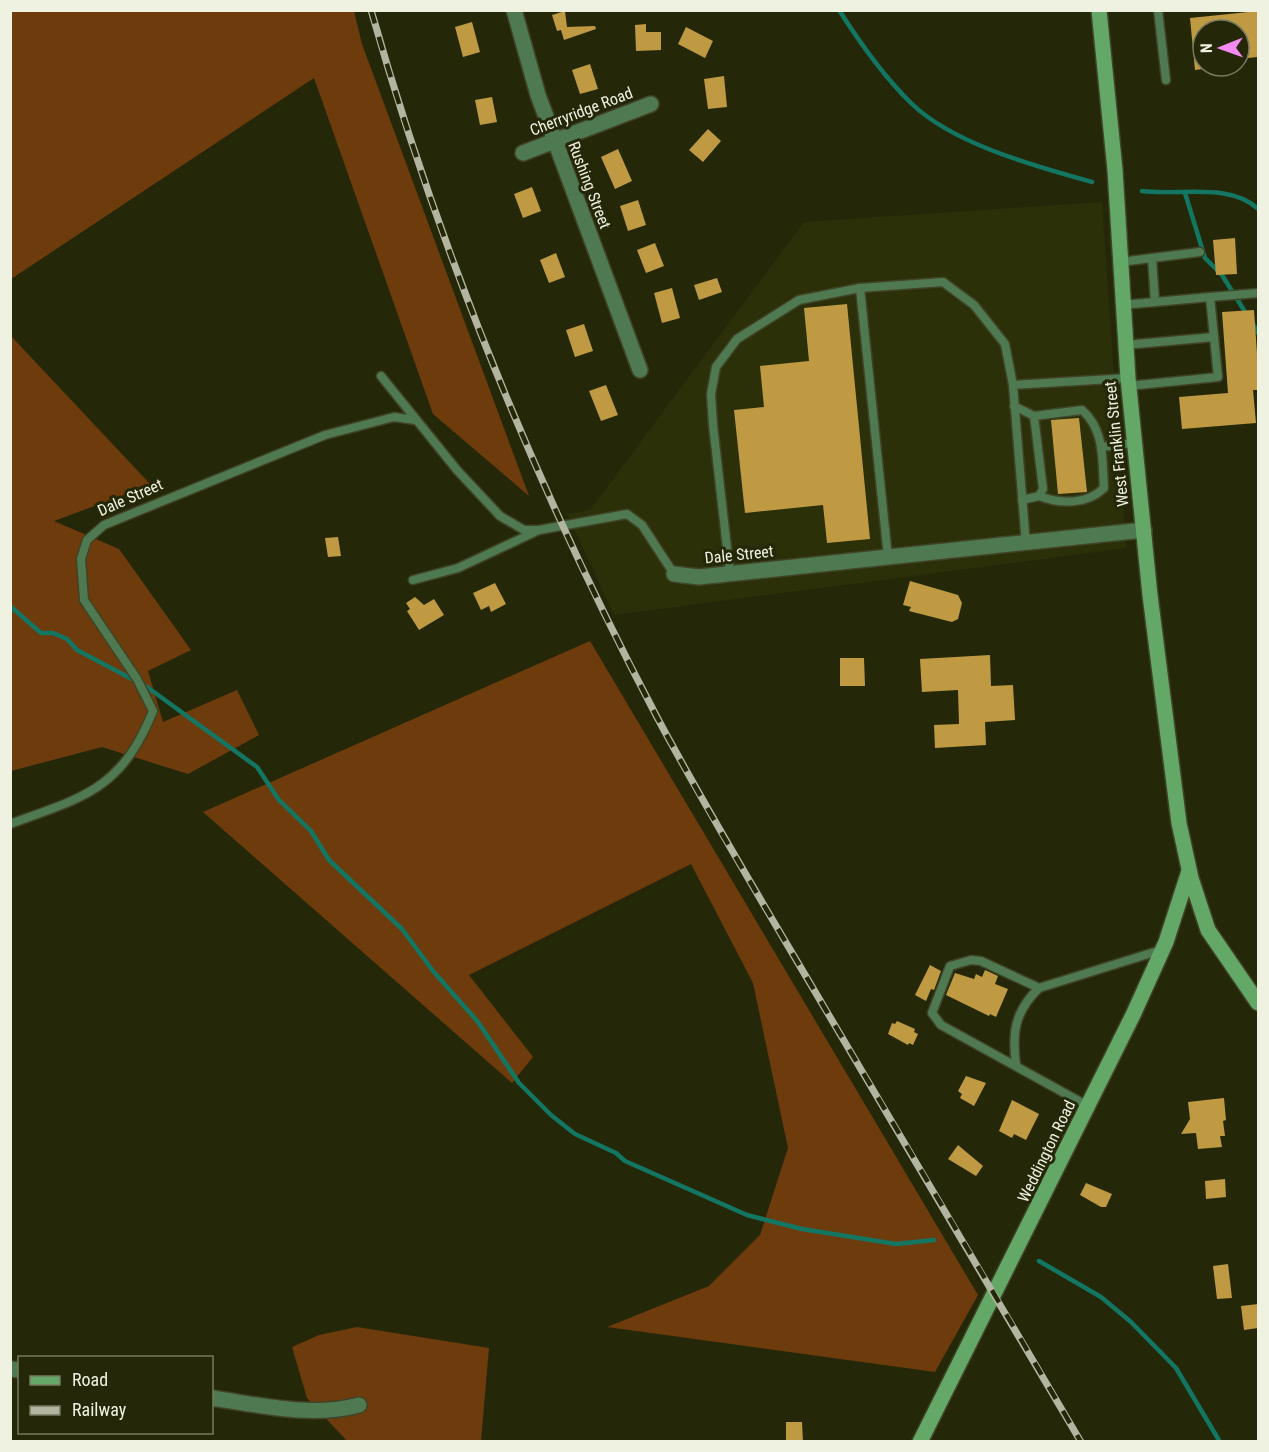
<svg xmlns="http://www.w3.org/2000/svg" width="1269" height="1452" font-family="'Roboto Condensed',sans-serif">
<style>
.built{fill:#2b3009}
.forest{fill:#6e3b0d}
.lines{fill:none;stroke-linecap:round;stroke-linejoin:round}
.stream{stroke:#137662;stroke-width:4.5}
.building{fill:#bf9a43}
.lane-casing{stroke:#404427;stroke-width:11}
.street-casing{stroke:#404427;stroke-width:18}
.secondary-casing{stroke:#404427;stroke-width:18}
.lane{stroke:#4f7950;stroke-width:8}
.street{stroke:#4f7950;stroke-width:15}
.secondary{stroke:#64a867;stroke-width:15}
.rail-casing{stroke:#b2b5a0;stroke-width:7}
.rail{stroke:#242809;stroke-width:4.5;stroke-dasharray:14;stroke-linecap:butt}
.labels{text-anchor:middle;stroke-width:6;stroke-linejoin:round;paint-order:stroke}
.street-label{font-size:16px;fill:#eff2e0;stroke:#242809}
</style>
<rect width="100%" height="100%" fill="#242809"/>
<polygon class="built" points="1102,202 1126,548 614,615 567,514 590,510 804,222"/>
<g class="forest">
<polygon points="11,10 354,11 362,44 529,496 433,414 314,78 11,279"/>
<polygon points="11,336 151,485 54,521 119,549 191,650 148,671 163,722 237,690 259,735 188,774 102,747 11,771"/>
<polygon points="590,641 978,1295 935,1372 607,1327 709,1286 760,1235 788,1148 753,983 691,864 469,975 533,1057 512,1083 203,812"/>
<polygon points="357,1327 489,1348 481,1441 347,1441 307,1398 292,1347 319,1335"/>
</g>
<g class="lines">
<g class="stream">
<path d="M839,10C860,43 884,77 912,104C955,145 1036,166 1092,182"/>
<path d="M1142,191C1177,196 1230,182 1258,209"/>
<polyline points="1185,193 1205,258 1222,275 1247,315"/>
<polyline points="1252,322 1258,333"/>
<polyline points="10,606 41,633 53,633 67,639 77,650 147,687 257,767 279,800 311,831 329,860 402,929 433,971 478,1022 519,1083 551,1115 575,1134 616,1153 625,1161 747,1215 802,1229 896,1244 934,1240"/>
<polyline points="1039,1261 1101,1297 1131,1322 1176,1368 1220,1442"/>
</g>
</g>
<g class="building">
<polygon points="565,11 567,27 595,26 596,29 564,40 561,30 557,31 552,15"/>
<polygon points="1258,11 1258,57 1239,59 1239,30 1203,30 1203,69 1195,70 1190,18"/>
<polygon points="472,22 480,52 463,57 455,27"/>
<polygon points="646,24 646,32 661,32 661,50 636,51 635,25"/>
<polygon points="686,27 713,41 705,58 678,44"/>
<polygon points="590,64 598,89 580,94 572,70"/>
<polygon points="724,76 727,107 708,109 704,79"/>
<polygon points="492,97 497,122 480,125 475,100"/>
<polygon points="708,129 721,141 703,162 689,150"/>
<polygon points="618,149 632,181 615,189 601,157"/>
<polygon points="532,187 541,211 523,218 514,194"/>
<polygon points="638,200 646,225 628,231 620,206"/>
<polygon points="1235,238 1237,274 1216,275 1213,240"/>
<polygon points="655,243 664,266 646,273 637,250"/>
<polygon points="556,253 565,277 549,283 540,260"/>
<polygon points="717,278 722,292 699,300 694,285"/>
<polygon points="672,288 680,318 662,323 654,293"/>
<polygon points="847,304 870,539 827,543 823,505 745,513 734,410 764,407 760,366 809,361 804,308"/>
<polygon points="1254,310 1258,368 1258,390 1253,390 1256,423 1182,429 1179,397 1228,393 1222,312"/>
<polygon points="584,324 593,351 575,357 566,330"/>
<polygon points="606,385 618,415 601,421 589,391"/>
<polygon points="1079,418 1087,492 1058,494 1051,420"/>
<polygon points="338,537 341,556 328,557 325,538"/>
<polygon points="910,581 958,595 962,603 958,619 952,622 909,611 911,607 903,605"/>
<polygon points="495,583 506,604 491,612 489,606 481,610 473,593"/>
<polygon points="415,597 424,605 434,599 444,615 419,630 407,611 410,609 406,603"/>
<polygon points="990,655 991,686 1013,685 1015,720 985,722 986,745 935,748 934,725 959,724 958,690 922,692 920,659"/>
<polygon points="840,658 864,658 865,686 840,686"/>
<polygon points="930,965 941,971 934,990 931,989 926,1001 915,995"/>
<polygon points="985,970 998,976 995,984 1008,989 996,1017 990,1014 989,1016 946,995 955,973 974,979 976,974 982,977"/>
<polygon points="897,1021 915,1029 914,1032 918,1034 913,1045 909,1043 908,1045 888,1034 892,1023 895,1024"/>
<polygon points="966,1076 986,1083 974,1106 960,1098 962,1094 958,1091"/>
<polygon points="1224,1098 1226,1120 1223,1121 1225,1136 1220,1136 1222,1147 1198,1149 1196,1133 1181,1134 1190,1119 1188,1102"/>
<polygon points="1012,1100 1039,1114 1026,1140 1014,1134 1012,1138 999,1131"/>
<polygon points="958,1145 983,1166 976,1176 948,1159"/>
<polygon points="1225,1179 1226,1197 1206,1199 1205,1181"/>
<polygon points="1086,1183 1112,1194 1106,1207 1101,1207 1080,1195"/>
<polygon points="1228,1264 1232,1298 1217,1299 1213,1266"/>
<polygon points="1258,1304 1258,1328 1244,1330 1241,1306"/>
<polygon points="786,1422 802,1422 803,1442 786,1442"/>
</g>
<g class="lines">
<defs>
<g id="lane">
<polyline points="1158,10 1166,80"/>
<polyline points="1120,262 1152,258"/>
<polyline points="1210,297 1258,293"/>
<polyline points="1155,302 1152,258 1200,252"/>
<polyline points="1122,305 1210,297 1218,377 1128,386"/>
<polyline points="1125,345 1214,337"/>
<polyline points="381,376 457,470 500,516 524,530 539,530 627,514 642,525 674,574"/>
<polyline points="1014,406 1034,416 1043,489 1039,496 1022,500"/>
<path d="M1034,416L1082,410C1105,430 1102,460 1104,488C1087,505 1060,504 1039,496"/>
<polyline points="1101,447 1134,443"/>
<polyline points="1026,544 1013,385 1128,378"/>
<polyline points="888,557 860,288 943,282 974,305 1005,344 1013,385"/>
<polyline points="730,574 713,425 711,394 716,367 737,339 799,300 860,288"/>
<polyline points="413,580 458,568 537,531"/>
<path d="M10,824C84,797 121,790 153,711L137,679L84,600L81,559L87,540L104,525L325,435L394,417L415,420"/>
<polyline points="1039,988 981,961 971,960 950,966 932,1013 941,1025 1088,1106"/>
<path d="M1016,1065C1012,1034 1014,1012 1039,988L1161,950"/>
</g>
<g id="street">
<polyline points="514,10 538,95 640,370"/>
<polyline points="523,153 651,104"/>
<polyline points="674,574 699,577 1144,530"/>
<polyline points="10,1369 20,1370"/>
<path d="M212,1398C260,1405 311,1418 359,1405"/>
</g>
<g id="secondary">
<polyline points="1099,10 1115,170 1128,378 1150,595 1179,823 1191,878 1208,930 1258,1003"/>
<polyline points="920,1442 1133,1015 1166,942 1189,871"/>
</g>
</defs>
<use href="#lane" class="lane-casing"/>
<use href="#street" class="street-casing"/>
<use href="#secondary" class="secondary-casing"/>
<use href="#lane" class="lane"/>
<use href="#street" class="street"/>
<use href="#secondary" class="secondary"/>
<defs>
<path id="rail" d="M371,10C441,256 539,493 658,719C711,818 770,915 827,1012C912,1155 997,1298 1081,1442"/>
</defs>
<use href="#rail" class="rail-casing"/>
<use href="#rail" class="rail"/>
</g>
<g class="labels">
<g class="street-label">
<text transform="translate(581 111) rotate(-21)" y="6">Cherryridge Road</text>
<text transform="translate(590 185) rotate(69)" y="6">Rushing Street</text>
<text transform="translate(1116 444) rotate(-96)" y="6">West Franklin Street</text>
<text transform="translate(130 497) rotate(-24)" y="6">Dale Street</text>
<text transform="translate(739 554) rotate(-6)" y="6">Dale Street</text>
<text transform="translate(1046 1151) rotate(-64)" y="6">Weddington Road</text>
</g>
</g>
<rect width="1269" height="1452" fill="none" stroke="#eff2e0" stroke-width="24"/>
<rect x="18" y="1356" width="195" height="78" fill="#242809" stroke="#75795f" stroke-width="1.5"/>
<rect x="30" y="1376" width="30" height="9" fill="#64a867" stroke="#75795f" stroke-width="1.5"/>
<text x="72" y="1386" font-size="18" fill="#eff2e0">Road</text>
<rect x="30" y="1406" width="30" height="9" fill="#b2b5a0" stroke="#75795f" stroke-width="1.5"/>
<text x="72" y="1416" font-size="18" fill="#eff2e0">Railway</text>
<g transform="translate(1221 48) rotate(269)"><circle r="28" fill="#242809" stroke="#75795f" stroke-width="1.5"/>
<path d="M0-4.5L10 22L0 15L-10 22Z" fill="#f489f1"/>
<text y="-9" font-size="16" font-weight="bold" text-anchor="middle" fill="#eff2e0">N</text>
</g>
</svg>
